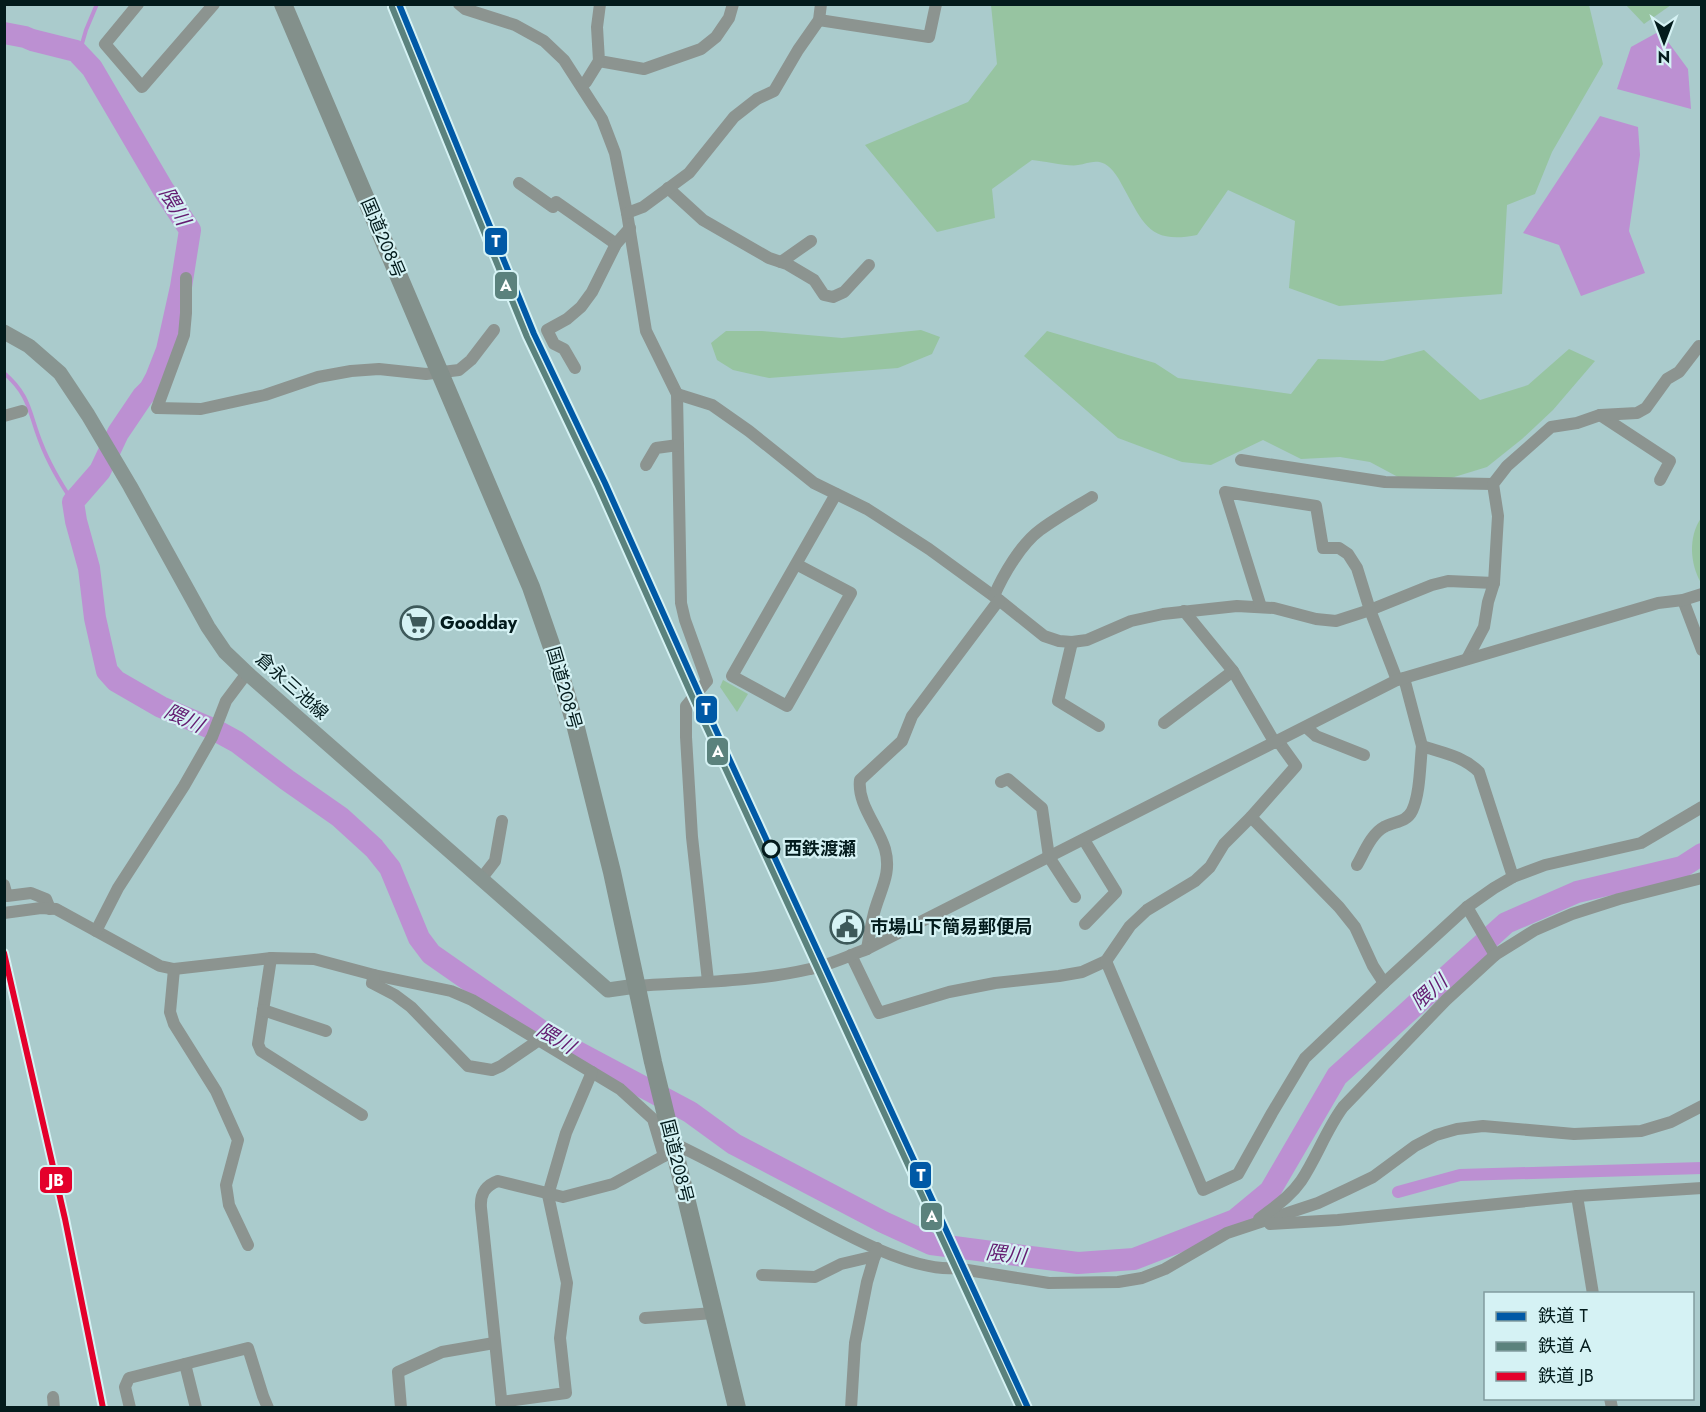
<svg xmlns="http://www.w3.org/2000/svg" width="1706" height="1412" font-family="Jost,'Noto Sans JP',sans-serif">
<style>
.green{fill:#97c4a1}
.water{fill:#bc90d2}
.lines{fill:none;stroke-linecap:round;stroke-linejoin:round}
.stream{stroke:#bc90d2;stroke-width:4}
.canal{stroke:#bc90d2;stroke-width:12}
.river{stroke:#bc90d2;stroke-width:22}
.minor{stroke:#8c9490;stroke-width:12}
.major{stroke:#889591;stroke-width:15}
.highway{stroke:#83908b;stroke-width:18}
.rail-1-casing{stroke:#d5f2f4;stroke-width:10}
.rail-2-casing{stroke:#d5f2f4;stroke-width:10}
.rail-3-casing{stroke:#d5f2f4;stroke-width:10}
.rail-1{stroke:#0059a6;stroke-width:6}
.rail-2{stroke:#5b827d;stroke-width:6}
.rail-3{stroke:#e4002b;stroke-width:6}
.stop-dot{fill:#d5f2f4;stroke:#031b1c;stroke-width:3}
.labels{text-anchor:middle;stroke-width:4.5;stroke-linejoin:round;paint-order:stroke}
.street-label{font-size:18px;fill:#031b1c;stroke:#d5f2f4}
.poi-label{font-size:18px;font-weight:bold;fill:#031b1c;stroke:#d5f2f4;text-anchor:start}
.stop-label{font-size:18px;font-weight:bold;fill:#031b1c;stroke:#d5f2f4;text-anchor:start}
.water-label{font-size:20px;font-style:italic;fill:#641c71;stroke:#d5f2f4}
.line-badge{stroke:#d5f2f4;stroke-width:2}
.badge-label{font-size:16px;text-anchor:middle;font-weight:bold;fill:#fff}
</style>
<rect width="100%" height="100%" fill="#aacbcc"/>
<g class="green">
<path d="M991,5H1589L1603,64L1552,152L1535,194L1507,205L1502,294L1339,306L1289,288L1295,221L1228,190L1197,235C1148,245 1143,222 1122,185C1118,177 1113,169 1105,164C1095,159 1087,164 1078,165C1070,167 1043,161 1032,160L992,189L995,218L937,232L865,145L968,102L997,64Z"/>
<polygon points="1626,5 1671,5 1644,24"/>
<polygon points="921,330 940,337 932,354 898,368 769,378 733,370 717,360 711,343 726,331 762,331 842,338"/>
<polygon points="1047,331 1155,363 1178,378 1291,394 1318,359 1383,361 1424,350 1480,400 1528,385 1569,349 1595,361 1553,410 1522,439 1487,467 1451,478 1398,477 1370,462 1340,457 1301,459 1263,440 1211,465 1182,462 1118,438 1024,356"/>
<path d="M1701,518L1702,583H1701C1690,564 1688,537 1701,518Z"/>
<polygon points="723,680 748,694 737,712 720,687"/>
</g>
<g class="water">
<polygon points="1660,31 1688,69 1691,109 1617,89 1631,47"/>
<polygon points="1600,116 1638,127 1640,155 1629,231 1645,273 1581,296 1559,245 1523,233"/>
</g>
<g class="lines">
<g class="stream">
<polyline points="79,54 86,30 97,4"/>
<path d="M4,373C31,396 29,414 41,443C49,464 61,484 73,502"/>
</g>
<polyline class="canal" points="1398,1192 1460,1175 1702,1168"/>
<polyline class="river" points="4,33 25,37 32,40 76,51 92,68 163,189 190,230 181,287 167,350 156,378 150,389 143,396 118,433 100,471 73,502 76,521 89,568 95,618 107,671 116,681 161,707 215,730 237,742 287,780 340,817 374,848 390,868 419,938 431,954 553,1039 690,1112 734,1144 883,1222 931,1244 1078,1263 1134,1259 1235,1220 1270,1191 1337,1076 1506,923 1577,892 1682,867 1702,854"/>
<g class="minor">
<polyline points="138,4 105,44 142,87 214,4"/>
<polyline points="459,4 465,9 515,25 544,41 564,60 602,119 615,153 627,213 646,331 677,394 681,603 685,620 707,681 686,706 686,737 692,837 708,981"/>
<polyline points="600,4 597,27 599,61 644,69 701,49 716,37 729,18 733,4"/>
<polyline points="819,20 929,37 936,4"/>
<polyline points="582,86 586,82 599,61"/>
<polyline points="519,183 553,207 556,202 616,244"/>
<polyline points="668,188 703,220 769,258 787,264 814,280 824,295 833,297 844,292 869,265"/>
<polyline points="627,213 643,207 689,173 734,117 757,99 774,91 798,50 819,20 821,4"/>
<polyline points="781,262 811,241"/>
<polyline points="186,278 186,313 184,335 157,408 201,409 265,395 318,377 351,371 379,369 426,374 459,370 471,360 494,330"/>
<polyline points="575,368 564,349 554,344 547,330 567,319 581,307 592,292 616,244 630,228"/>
<polyline points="677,394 712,405 749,431 814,483 867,509 929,549 999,600 1044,636 1059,641 1072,642 1087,640 1131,621 1163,614 1237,606 1274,608 1316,619 1336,621 1370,610 1432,585 1448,581 1494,583"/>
<polyline points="1600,415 1670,461 1660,480"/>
<polyline points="4,416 22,411"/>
<polyline points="1241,460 1385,482 1493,484"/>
<polyline points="646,465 656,448 678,445"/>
<polyline points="796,564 851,593 787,706 732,676 836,494"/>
<path d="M994,596C1003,575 1021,544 1040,530C1056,518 1074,508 1092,497"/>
<polyline points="1683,600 1702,650"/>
<polyline points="1261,607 1225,492 1316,506 1323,548 1339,548 1348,554 1357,568 1370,610 1397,680"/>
<polyline points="1184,611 1233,671 1275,743"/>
<polyline points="1072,642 1058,701 1099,726"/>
<polyline points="1467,659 1484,627 1488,602 1494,583 1498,516 1493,484 1507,466 1551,427 1577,423 1600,415 1637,413 1646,408 1667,379 1679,372 1699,346 1702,347"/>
<path d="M1404,678L1422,746C1443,753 1463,756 1479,772L1513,877"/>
<polyline points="1164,723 1233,671"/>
<polyline points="1306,727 1316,736 1364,755"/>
<polyline points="1001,782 1008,779 1042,808 1049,857 1075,897"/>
<polyline points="1251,817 1339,907 1355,927 1373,966 1384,983"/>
<polyline points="1084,840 1116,892 1085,924"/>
<path d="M1357,865C1364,853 1371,834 1384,827C1394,821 1406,823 1412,811C1420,795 1420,765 1422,746"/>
<polyline points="481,879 495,861 502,821"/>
<polyline points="4,885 7,896 31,893 46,899 50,909"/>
<polyline points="1467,907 1495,955"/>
<polyline points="4,913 41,908 56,909 160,966 174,969 271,958 314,959 374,975 451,991 472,1000 620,1089 653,1119 664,1156"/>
<polyline points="96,931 118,888 184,786 212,737 226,701 247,673"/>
<path d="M867,949C869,937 871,925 874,913C880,890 892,874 885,849C878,826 857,804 860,780L902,741L912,716L999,600"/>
<polyline points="851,955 879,1013 949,992 995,983 1059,976 1082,972 1106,961 1130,926 1147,910 1195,881 1210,867 1224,844 1251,817 1296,766 1278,741"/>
<polyline points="271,958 258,1044 261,1051 362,1115"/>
<polyline points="1106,961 1203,1190 1238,1174 1272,1113 1305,1058 1384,983 1467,907 1494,888 1513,877 1545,865 1641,843 1702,807"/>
<polyline points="174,969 170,1012 174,1024 216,1091 238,1140 226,1185 229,1205 248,1245"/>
<polyline points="374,975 372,983 395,995 411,1007 468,1066 492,1070 501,1066 539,1040"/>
<path d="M636,986C694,982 754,982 810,969C830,965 848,956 867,949L1397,680L1658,603L1683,600L1702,594"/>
<polyline points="263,1010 326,1031"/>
<path d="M673,1143C711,1161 747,1181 784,1201C827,1224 907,1272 955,1268L1049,1283L1118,1282L1142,1278L1165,1269L1227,1233L1318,1203L1348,1189L1373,1177L1415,1146L1436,1135L1457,1129L1483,1126L1574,1134L1641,1131L1671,1122L1702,1106"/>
<polyline points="1577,1196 1593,1294"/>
<path d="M1259,1219C1274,1207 1290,1197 1301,1181C1317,1157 1326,1130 1343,1107L1446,1000L1495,955L1535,930L1572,914L1619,899L1702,878"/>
<polyline points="1270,1224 1338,1220 1577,1196 1702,1188"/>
<polyline points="762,1275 815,1277 841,1264 875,1256"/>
<polyline points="645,1318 714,1313"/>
<polyline points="185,1364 196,1408"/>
<polyline points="53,1397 54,1408"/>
<polyline points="1610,1398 1612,1408"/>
<polyline points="501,1402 566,1393 560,1338 567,1283 548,1195 566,1133 592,1072"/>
<polyline points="130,1408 125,1387 129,1378 248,1348 263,1396 268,1408"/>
<polyline points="401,1408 398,1372 442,1352 494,1343"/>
<path d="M502,1408L481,1208C480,1195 484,1186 498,1181L563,1197L613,1184L664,1156L669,1154"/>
<polyline points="851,1408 855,1343 867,1282 877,1248"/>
</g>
<polyline class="major" points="4,332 29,346 60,373 88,415 130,486 208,627 225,652 247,673 608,990 636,986"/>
<polyline class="highway" points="283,4 531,587 555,656 575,724 612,872 653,1062 737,1408"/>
<defs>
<polyline id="rail-1" points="399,4 534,334 605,483 698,691 1028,1408"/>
<polyline id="rail-2" points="392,7 527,337 598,486 691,694 1020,1408"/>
<polyline id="rail-3" points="4,953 65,1219 103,1408"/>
</defs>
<use href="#rail-1" class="rail-1-casing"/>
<use href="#rail-2" class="rail-2-casing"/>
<use href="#rail-3" class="rail-3-casing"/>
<use href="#rail-1" class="rail-1"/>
<use href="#rail-2" class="rail-2"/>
<use href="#rail-3" class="rail-3"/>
</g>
<defs>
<symbol id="supermarket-ring" viewBox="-11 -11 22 22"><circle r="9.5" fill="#d5f2f4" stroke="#3d595a" stroke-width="1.5"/><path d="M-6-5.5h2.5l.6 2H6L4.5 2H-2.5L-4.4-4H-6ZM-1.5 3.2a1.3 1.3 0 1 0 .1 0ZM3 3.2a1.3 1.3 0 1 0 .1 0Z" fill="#3d595a"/></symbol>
<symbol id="civic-ring" viewBox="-11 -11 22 22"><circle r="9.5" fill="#d5f2f4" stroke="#3d595a" stroke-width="1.5"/><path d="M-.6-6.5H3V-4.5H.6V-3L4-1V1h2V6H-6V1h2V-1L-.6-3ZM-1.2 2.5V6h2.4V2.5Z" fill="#3d595a"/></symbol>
</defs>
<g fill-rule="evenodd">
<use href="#supermarket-ring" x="398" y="604" width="38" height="38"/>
<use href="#civic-ring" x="828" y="908" width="38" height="38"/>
</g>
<circle class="stop-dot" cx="771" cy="849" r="8"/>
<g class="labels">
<g class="street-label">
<text transform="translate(383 238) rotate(67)" y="6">国道208号</text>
<text transform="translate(292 686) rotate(42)" y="6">倉永三池線</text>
<text transform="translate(564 688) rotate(74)" y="6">国道208号</text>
<text transform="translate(677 1161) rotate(76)" y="6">国道208号</text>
</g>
<g class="poi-label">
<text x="440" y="629">Goodday</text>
<text x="870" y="933">市場山下簡易郵便局</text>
</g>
<g class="stop-label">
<text x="784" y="855">西鉄渡瀬</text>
</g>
<g class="water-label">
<text transform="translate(175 206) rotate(60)" y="7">隈川</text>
<text transform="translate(184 718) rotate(25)" y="7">隈川</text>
<text transform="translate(1429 992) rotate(-42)" y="7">隈川</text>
<text transform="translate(556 1038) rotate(31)" y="7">隈川</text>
<text transform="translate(1006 1254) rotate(7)" y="7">隈川</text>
</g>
</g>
<g class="line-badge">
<rect x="484" y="227" width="24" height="29" rx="6" fill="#0059a6"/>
<rect x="494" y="271" width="24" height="29" rx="6" fill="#5b827d"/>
<rect x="695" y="695" width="23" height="29" rx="6" fill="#0059a6"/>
<rect x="706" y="737" width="23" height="29" rx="6" fill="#5b827d"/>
<rect x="909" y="1161" width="23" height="28" rx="6" fill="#0059a6"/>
<rect x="39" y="1166" width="34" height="28" rx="6" fill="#e4002b"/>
<rect x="920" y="1202" width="23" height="29" rx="6" fill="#5b827d"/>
</g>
<g class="badge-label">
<text x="496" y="247">T</text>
<text x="506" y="291">A</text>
<text x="706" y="715">T</text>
<text x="718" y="757">A</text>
<text x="921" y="1181">T</text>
<text x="56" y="1186">JB</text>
<text x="932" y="1222">A</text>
</g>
<rect width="1706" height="1412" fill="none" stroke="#031b1c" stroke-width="12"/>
<rect x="1484" y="1292" width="210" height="108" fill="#d5f2f4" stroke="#819c9e" stroke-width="1.5"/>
<rect x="1496" y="1312" width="30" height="9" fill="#0059a6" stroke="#819c9e" stroke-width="1.5"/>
<text x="1538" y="1322" font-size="18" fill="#031b1c">鉄道 T</text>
<rect x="1496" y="1342" width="30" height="9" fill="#5b827d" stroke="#819c9e" stroke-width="1.5"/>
<text x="1538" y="1352" font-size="18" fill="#031b1c">鉄道 A</text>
<rect x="1496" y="1372" width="30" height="9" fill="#e4002b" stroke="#819c9e" stroke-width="1.5"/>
<text x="1538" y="1382" font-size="18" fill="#031b1c">鉄道 JB</text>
<g transform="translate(1664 42) rotate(180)" stroke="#d5f2f4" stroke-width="4.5" paint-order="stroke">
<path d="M0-4.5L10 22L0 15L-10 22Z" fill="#031b1c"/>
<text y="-9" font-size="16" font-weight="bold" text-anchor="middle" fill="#031b1c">N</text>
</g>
</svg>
